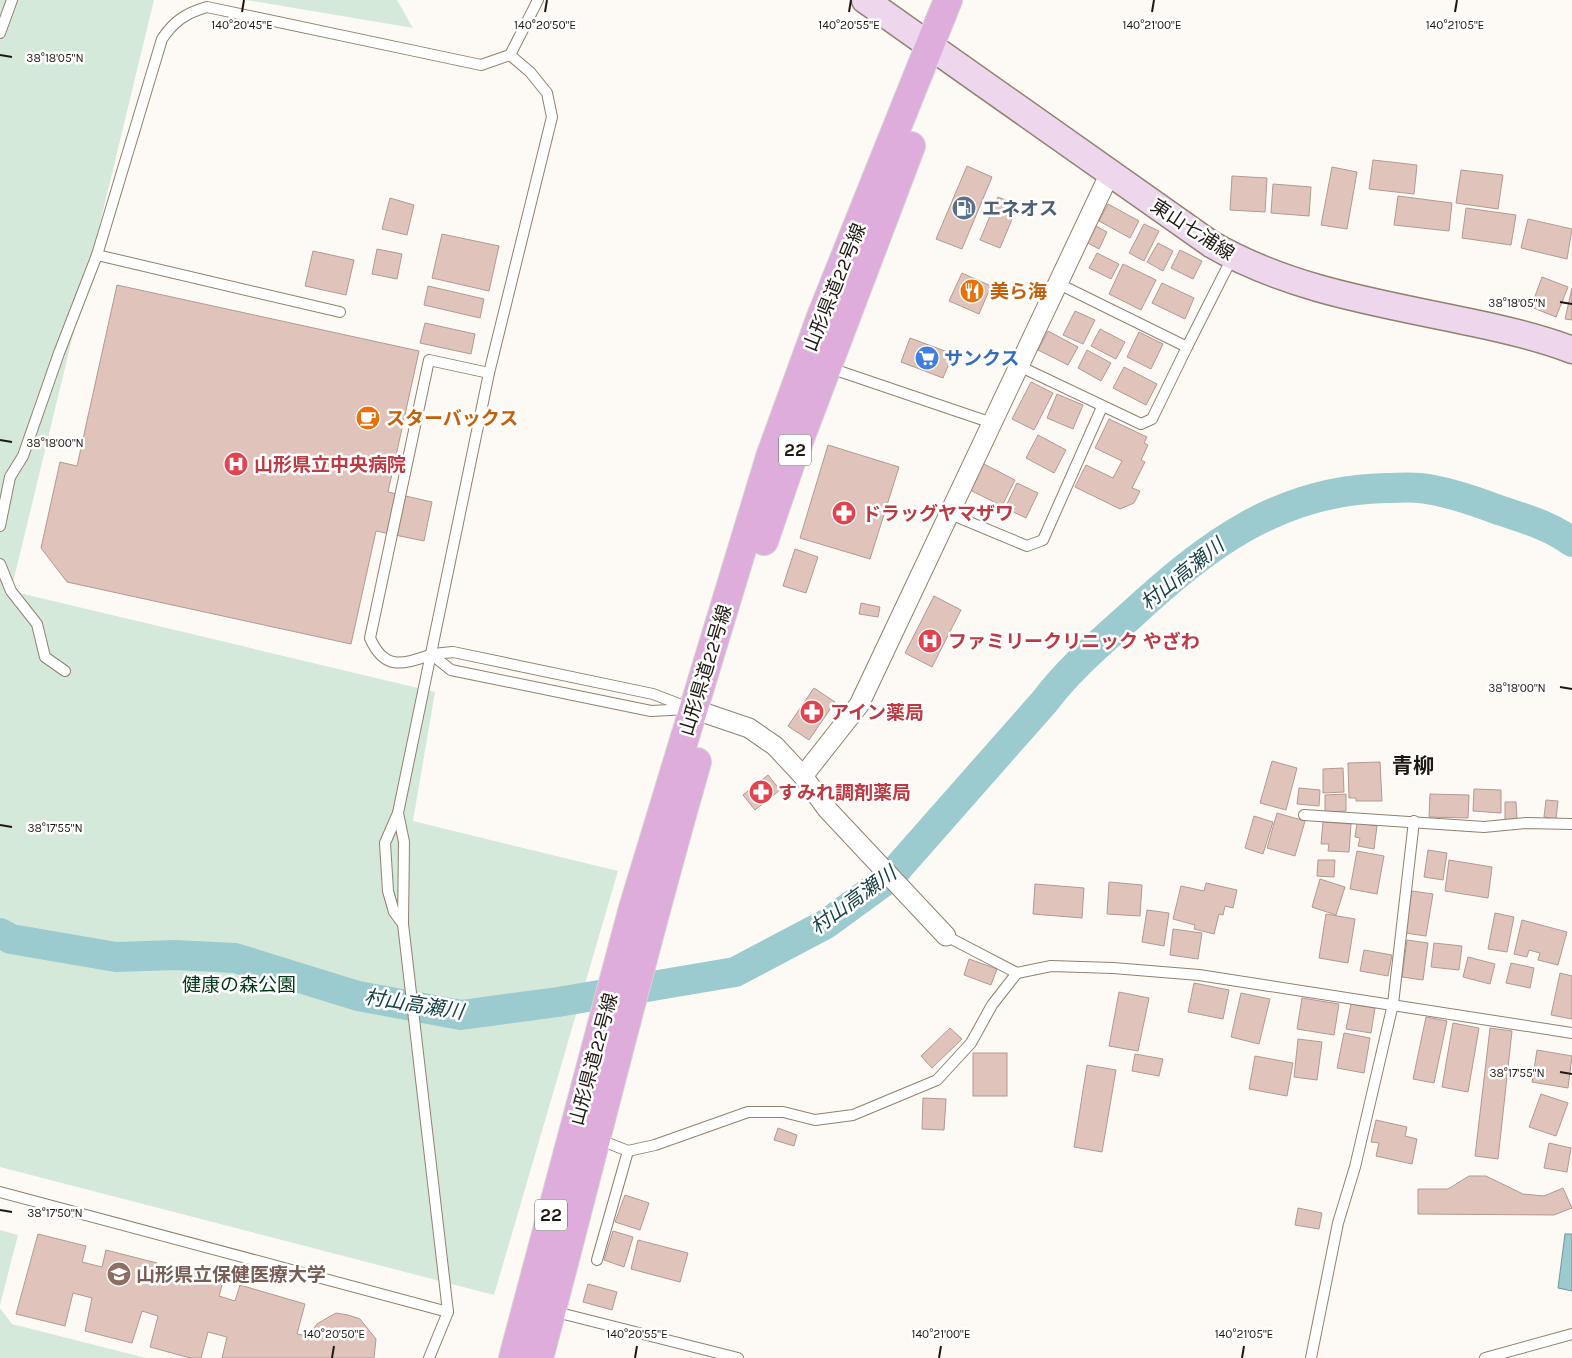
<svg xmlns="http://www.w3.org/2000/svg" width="1572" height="1358" font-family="Karla,'Noto Sans JP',sans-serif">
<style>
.green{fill:#d5e9da}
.water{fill:#9bcacf;stroke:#769596}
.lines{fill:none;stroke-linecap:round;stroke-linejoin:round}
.river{stroke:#9bcacf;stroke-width:30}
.building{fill:#e0c4bc;stroke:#b39991}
.service-casing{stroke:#91816e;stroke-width:12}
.minor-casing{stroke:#91816e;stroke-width:21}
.secondary-casing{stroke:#91816e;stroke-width:29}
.primary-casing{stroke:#d7d5d4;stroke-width:30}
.service{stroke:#fff;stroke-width:10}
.minor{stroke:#fff;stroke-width:19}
.secondary{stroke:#eed6ed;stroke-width:26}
.primary{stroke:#deaddc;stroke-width:28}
.ticks{fill:none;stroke:#1f1811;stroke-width:2}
.labels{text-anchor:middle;stroke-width:5;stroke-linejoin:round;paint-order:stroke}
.shield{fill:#fff;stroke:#625d58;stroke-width:1}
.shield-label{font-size:18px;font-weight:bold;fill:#1f1811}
.service-label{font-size:19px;font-weight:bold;fill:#4e5e75;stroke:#fff;text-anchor:start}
.street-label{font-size:19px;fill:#1f1811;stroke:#fff}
.food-label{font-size:19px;font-weight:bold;fill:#c56008;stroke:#fff;text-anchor:start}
.shop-label{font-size:19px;font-weight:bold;fill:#366cbe;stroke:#fff;text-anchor:start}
.health-label{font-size:19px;font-weight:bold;fill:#be3a42;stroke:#fff;text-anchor:start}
.park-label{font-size:19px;fill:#003818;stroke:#fff}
.education-label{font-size:19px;font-weight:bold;fill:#785e54;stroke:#fff;text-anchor:start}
.water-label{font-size:20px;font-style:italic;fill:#154045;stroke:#fff}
.quarter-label{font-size:21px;font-weight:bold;fill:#1f1811;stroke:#fff}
.ticks-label{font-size:12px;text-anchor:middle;fill:#1f1811;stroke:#fff;stroke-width:5;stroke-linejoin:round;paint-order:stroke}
</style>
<rect width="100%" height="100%" fill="#fdfaf5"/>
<g class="green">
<polygon points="0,0 154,0 11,591 435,692 413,821 618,871 494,1295 0,1167"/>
<polygon points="246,0 397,0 413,28"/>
<polygon points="0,1230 18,1235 0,1305"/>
<polygon points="0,1308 12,1324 146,1358 0,1358"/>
</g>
<polygon class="water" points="1565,1234 1572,1234 1572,1291 1558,1288"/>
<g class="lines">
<path class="river" d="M0,933L11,939L116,957L175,955L235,958L358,996L461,1015L558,1002L735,972L826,924L889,878L1045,701C1069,669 1100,643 1130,616C1206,546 1278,490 1386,488C1397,488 1409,487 1420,488C1446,491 1472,500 1496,509C1522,518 1550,525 1572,542"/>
</g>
<g class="building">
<polygon points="1373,160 1417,165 1414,194 1369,189"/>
<polygon points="967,166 992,177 962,249 936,239"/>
<polygon points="1332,167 1357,172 1347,229 1321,225"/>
<polygon points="1461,170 1503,175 1498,209 1456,203"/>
<polygon points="1232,176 1267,178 1265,212 1230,210"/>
<polygon points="1273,184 1311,187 1309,216 1271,213"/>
<polygon points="1398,196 1452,203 1449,231 1394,225"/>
<polygon points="998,197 1018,205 1000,248 980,240"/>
<polygon points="390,198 414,205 407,235 382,229"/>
<polygon points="1108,204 1139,221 1130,238 1099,221"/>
<polygon points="1466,208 1516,215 1511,245 1462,238"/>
<polygon points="1528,219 1572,229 1567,259 1521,248"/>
<polygon points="1144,224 1159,231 1144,261 1129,253"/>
<polygon points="1094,225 1107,232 1099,249 1086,242"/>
<polygon points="442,234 499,246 489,291 432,278"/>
<polygon points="1158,243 1173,251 1163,271 1147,262"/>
<polygon points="377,249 402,254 397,279 372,274"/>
<polygon points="1180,250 1202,261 1193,279 1171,268"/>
<polygon points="313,251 354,260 346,295 305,286"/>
<polygon points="1097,253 1119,264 1111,279 1089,268"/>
<polygon points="1123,264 1156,280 1141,310 1109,294"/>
<polygon points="962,273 991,286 979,314 949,301"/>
<polygon points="1542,277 1568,287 1556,317 1531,307"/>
<polygon points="1162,283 1194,298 1185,319 1152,303"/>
<polygon points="117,285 419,351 388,492 432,502 424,541 376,531 351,644 67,582 41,548 60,462 77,466"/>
<polygon points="428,286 484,299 480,318 424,305"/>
<polygon points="1572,288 1572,320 1565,319"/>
<polygon points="1075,311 1095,320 1083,344 1063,335"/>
<polygon points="425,323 475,334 471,354 420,343"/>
<polygon points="1100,329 1125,342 1116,359 1091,346"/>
<polygon points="1048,331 1078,347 1068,365 1038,350"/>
<polygon points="1139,332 1163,344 1151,369 1127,357"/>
<polygon points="910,338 953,354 943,378 901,362"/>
<polygon points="1087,350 1111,363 1101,381 1078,368"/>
<polygon points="1124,367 1157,384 1146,405 1113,388"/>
<polygon points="1031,382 1053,393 1034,430 1012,419"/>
<polygon points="1057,394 1083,405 1073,429 1047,418"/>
<polygon points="1109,419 1147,437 1144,443 1148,445 1141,460 1145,462 1132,488 1140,491 1134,503 1120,509 1075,487 1086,465 1113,478 1122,461 1095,448"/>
<polygon points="1038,435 1066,450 1054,473 1026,458"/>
<polygon points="828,445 899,467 870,559 800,538"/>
<polygon points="982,463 1015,480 1002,506 968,489"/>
<polygon points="1017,483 1038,493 1026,518 1005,508"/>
<polygon points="795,549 818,557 806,593 783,586"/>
<polygon points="934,596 961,610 932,667 905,653"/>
<polygon points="861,603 880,607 878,617 859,614"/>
<polygon points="814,688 835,702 809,740 788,726"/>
<polygon points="1272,761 1297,768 1286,810 1260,803"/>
<polygon points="1380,762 1382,801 1356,801 1356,798 1349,798 1348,763"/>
<polygon points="1343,768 1344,792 1323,793 1323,769"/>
<polygon points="768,775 780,790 755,810 743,795"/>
<polygon points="1299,788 1320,790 1319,806 1297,804"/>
<polygon points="1474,789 1501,790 1501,813 1473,811"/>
<polygon points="1346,794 1346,811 1325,812 1325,795"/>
<polygon points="1430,794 1469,795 1468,818 1429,817"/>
<polygon points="1546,800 1558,801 1556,819 1544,817"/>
<polygon points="1505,802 1516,802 1517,820 1505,820"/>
<polygon points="1277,813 1305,821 1295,856 1267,848"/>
<polygon points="1254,816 1273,822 1263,854 1245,848"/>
<polygon points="1323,822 1351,824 1349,852 1328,851 1329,844 1321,844"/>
<polygon points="1357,823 1377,826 1374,849 1358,846 1360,838 1355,837"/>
<polygon points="1428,850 1447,853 1443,880 1424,877"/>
<polygon points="1357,851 1384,856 1377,894 1350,889"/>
<polygon points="1318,860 1335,860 1334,877 1317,876"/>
<polygon points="1449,860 1492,867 1488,898 1445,891"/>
<polygon points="1320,879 1345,887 1336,915 1312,907"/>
<polygon points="1109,882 1142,885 1140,916 1107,914"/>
<polygon points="1206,883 1237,890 1233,908 1225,906 1223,915 1219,914 1214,934 1194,929 1195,925 1173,919 1181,886 1204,891"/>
<polygon points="1035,884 1084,888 1082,918 1033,914"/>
<polygon points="1412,891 1433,894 1426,936 1405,933"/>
<polygon points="1147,910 1169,913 1164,946 1142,942"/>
<polygon points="1495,913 1514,917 1507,952 1488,949"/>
<polygon points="1326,914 1355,919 1348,963 1319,958"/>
<polygon points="1522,920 1567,932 1558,965 1538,960 1540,953 1529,950 1527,957 1514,954"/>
<polygon points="1173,929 1202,933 1198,959 1170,955"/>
<polygon points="1407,940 1428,943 1423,980 1402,977"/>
<polygon points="1434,943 1462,946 1459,970 1431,967"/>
<polygon points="1364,950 1392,955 1388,976 1360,971"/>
<polygon points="1468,957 1495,964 1490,984 1463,977"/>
<polygon points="969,959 997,969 991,985 964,975"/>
<polygon points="1511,963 1534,968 1530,988 1506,983"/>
<polygon points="1560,973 1572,976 1572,1019 1551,1015"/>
<polygon points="1194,983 1229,990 1223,1019 1188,1012"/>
<polygon points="1119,992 1149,998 1138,1051 1109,1046"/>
<polygon points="1241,993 1270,999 1259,1044 1231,1037"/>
<polygon points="1302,998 1339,1004 1334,1035 1297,1029"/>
<polygon points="1351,1004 1375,1008 1371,1033 1346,1029"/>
<polygon points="1426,1017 1447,1021 1434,1083 1413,1079"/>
<polygon points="1453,1023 1479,1028 1468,1092 1442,1087"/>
<polygon points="950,1028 962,1039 932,1068 921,1056"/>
<polygon points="1490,1028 1512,1031 1498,1159 1475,1156"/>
<polygon points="1344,1033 1370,1038 1364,1073 1337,1068"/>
<polygon points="1298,1039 1322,1042 1317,1080 1294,1077"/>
<polygon points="1537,1050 1572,1056 1568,1088 1532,1082"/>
<rect x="973" y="1053" width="34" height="43"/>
<polygon points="1135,1054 1163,1059 1159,1076 1132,1071"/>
<polygon points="1255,1056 1293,1063 1287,1096 1249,1089"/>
<polygon points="1087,1065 1116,1070 1102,1152 1074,1147"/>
<polygon points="1541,1094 1568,1103 1556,1136 1529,1127"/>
<polygon points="923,1098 946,1099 944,1130 922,1129"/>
<polygon points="1376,1120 1407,1127 1405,1136 1417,1139 1412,1164 1376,1156 1379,1143 1371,1142"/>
<polygon points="778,1128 797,1135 794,1146 774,1140"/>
<polygon points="1549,1143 1571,1148 1567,1172 1544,1168"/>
<polygon points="1469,1176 1486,1176 1523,1194 1544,1196 1563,1188 1572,1208 1554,1215 1418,1214 1418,1189 1448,1189"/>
<polygon points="625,1195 649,1203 640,1230 615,1222"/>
<polygon points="1298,1208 1322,1213 1319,1229 1295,1225"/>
<polygon points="613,1231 633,1237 624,1267 604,1260"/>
<polygon points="38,1234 86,1246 82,1262 102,1267 106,1250 157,1263 152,1279 171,1283 175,1268 223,1282 219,1296 235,1301 240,1285 305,1304 297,1334 308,1336 317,1324 327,1318 336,1313 348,1315 360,1319 376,1339 374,1358 222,1358 227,1337 208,1332 201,1358 190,1358 150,1347 158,1316 142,1311 132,1343 85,1331 92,1298 73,1293 65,1326 16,1314"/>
<polygon points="638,1240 688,1253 680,1282 631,1269"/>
<polygon points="588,1284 617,1292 612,1310 583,1302"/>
</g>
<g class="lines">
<defs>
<g id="service">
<polyline points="0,33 12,0"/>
<path d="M97,255L162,39C174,21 186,13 207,7L481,65L510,55L538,0"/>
<polyline points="1059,284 1187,347 1233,256"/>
<polyline points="1019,366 1141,424 1152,419 1187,347"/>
<polyline points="827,367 992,423"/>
<path d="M489,373L429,360L370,638C384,670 401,665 430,655C437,653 446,653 453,652L653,694L692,709"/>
<polyline points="950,514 1027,546 1043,540 1102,407"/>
<polyline points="0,526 10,477 23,456 59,353 97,255 340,312"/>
<polyline points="0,564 11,591 37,624 45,657 65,671"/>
<polyline points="431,654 451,670 651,711 688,709"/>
<polyline points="398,813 404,842 403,924 448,1312"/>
<polyline points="1304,815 1484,827 1526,823 1572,824"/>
<polyline points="403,924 394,912 388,891 385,843 398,813 489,373 552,117 547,93 530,72 510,55"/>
<polyline points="946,936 1017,973 1051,966 1113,968 1199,975 1572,1033"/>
<polyline points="598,1139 628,1151 655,1145 748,1112 783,1112 815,1120 853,1115 937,1080 971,1043 992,1005 1017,973"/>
<polyline points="0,1192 448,1312 429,1358"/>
<polyline points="597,1260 628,1151"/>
<polyline points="552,1311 738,1358"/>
<polyline points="1311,1358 1338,1223 1355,1167 1393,1004 1414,821"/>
<polyline points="1485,1358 1572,1334"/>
</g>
<g id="minor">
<polyline points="693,709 749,728 775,746 803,776 827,809 946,936"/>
<polyline points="803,776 859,705 1110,173"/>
</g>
<path id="secondary" d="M865,0L1211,244C1290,290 1380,303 1469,322C1503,329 1539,337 1572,350"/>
<g id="primary">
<polyline points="764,541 790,465 911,146"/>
<polyline points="513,1358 633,908 770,457 822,314 948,0"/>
<path d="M539,1358C592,1159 640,959 697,762"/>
</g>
</defs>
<use href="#service" class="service-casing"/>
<use href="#minor" class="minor-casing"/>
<use href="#secondary" class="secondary-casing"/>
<use href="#primary" class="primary-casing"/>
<use href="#service" class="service"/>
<use href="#minor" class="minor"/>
<use href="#secondary" class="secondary"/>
<use href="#primary" class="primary"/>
</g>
<path class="ticks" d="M242,12L244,0M545,12L547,0M849,12L851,0M1152,12L1154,0M1455,12L1457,0M0,55L12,57M1560,302L1572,304M0,440L12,442M1560,687L1572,689M0,825L12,827M1560,1072L1572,1074M0,1210L12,1212M332,1358L334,1346M635,1358L637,1346M939,1358L941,1346M1242,1358L1244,1346"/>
<defs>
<symbol id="fuel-disc" viewBox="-11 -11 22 22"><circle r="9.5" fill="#5c6f8a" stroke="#fff"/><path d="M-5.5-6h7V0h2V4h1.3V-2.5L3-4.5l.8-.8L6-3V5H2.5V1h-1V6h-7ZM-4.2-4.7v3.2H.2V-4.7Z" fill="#fff"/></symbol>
<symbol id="restaurant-disc" viewBox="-11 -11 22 22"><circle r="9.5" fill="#e8710a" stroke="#fff"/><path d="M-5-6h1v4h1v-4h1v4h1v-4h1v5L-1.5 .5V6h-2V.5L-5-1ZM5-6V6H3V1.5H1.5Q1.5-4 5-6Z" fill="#fff"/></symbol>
<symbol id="supermarket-disc" viewBox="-11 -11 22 22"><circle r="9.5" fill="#3f7fe0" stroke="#fff"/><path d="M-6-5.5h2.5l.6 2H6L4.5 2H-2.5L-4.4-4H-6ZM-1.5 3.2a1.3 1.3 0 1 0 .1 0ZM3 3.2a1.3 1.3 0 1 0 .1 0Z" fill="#fff"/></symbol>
<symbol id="cafe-disc" viewBox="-11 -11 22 22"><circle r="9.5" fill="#e8710a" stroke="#fff"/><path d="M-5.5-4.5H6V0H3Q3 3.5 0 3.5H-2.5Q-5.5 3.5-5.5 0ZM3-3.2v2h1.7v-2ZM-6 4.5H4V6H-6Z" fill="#fff"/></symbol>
<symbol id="hospital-disc" viewBox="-11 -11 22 22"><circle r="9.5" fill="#e0444e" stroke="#fff"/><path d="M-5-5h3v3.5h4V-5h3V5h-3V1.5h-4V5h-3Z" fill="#fff"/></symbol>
<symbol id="pharmacy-disc" viewBox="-11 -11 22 22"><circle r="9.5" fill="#e0444e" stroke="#fff"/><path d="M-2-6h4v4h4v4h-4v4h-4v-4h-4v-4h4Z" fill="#fff"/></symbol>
<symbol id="school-disc" viewBox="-11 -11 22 22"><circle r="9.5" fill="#8d6e63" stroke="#fff"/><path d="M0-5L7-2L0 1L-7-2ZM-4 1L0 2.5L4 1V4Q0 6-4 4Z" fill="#fff"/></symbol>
</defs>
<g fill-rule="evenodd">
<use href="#fuel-disc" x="950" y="194" width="28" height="28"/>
<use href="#restaurant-disc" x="958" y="277" width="28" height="28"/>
<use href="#supermarket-disc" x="913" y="344" width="28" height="28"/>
<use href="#cafe-disc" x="354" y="404" width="28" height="28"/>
<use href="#hospital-disc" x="222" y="450" width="28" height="28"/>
<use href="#pharmacy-disc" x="830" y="499" width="28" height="28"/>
<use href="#hospital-disc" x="916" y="627" width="28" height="28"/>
<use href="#pharmacy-disc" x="798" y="698" width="28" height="28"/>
<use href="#pharmacy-disc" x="747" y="778" width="28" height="28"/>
<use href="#school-disc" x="105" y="1260" width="28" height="28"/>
</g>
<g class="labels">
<g class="shield">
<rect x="779" y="434.5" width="32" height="31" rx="4"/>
<rect x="535" y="1199.5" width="32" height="31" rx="4"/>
</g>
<g class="shield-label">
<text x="795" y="456">22</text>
<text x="551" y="1221">22</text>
</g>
<g class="service-label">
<text x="982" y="215">エネオス</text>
</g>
<g class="street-label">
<text transform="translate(1193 229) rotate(33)" y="7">東山七浦線</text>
<text transform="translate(834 287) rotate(-68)" y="7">山形県道22号線</text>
<text transform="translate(705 670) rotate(-73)" y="7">山形県道22号線</text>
<text transform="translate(593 1059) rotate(-75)" y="7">山形県道22号線</text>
</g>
<g class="food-label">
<text x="990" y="298">美ら海</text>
<text x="386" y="425">スターバックス</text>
</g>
<g class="shop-label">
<text x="944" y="365">サンクス</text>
</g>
<g class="health-label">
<text x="254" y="471">山形県立中央病院</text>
<text x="862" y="520">ドラッグヤマザワ</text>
<text x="948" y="648">ファミリークリニック やざわ</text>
<text x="830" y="719">アイン薬局</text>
<text x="778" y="799">すみれ調剤薬局</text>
</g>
<g class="park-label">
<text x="239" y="991">健康の森公園</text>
</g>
<g class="education-label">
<text x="136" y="1281">山形県立保健医療大学</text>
</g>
<g class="water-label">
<text transform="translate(1182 574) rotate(-39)" y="7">村山高瀬川</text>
<text transform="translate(853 900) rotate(-36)" y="7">村山高瀬川</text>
<text transform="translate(414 1004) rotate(9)" y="7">村山高瀬川</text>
</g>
<g class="quarter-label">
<text x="1413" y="773">青柳</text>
</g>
</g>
<g class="ticks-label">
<text x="242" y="29">140°20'45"E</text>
<text x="545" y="29">140°20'50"E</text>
<text x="849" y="29">140°20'55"E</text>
<text x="1152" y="29">140°21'00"E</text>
<text x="1455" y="29">140°21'05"E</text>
<text x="55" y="62">38°18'05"N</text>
<text x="1517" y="307">38°18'05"N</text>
<text x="55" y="447">38°18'00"N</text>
<text x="1517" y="692">38°18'00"N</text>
<text x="55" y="832">38°17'55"N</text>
<text x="1517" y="1077">38°17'55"N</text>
<text x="55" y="1217">38°17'50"N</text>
<text x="334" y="1338">140°20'50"E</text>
<text x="637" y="1338">140°20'55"E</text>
<text x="941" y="1338">140°21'00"E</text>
<text x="1244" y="1338">140°21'05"E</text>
</g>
</svg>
